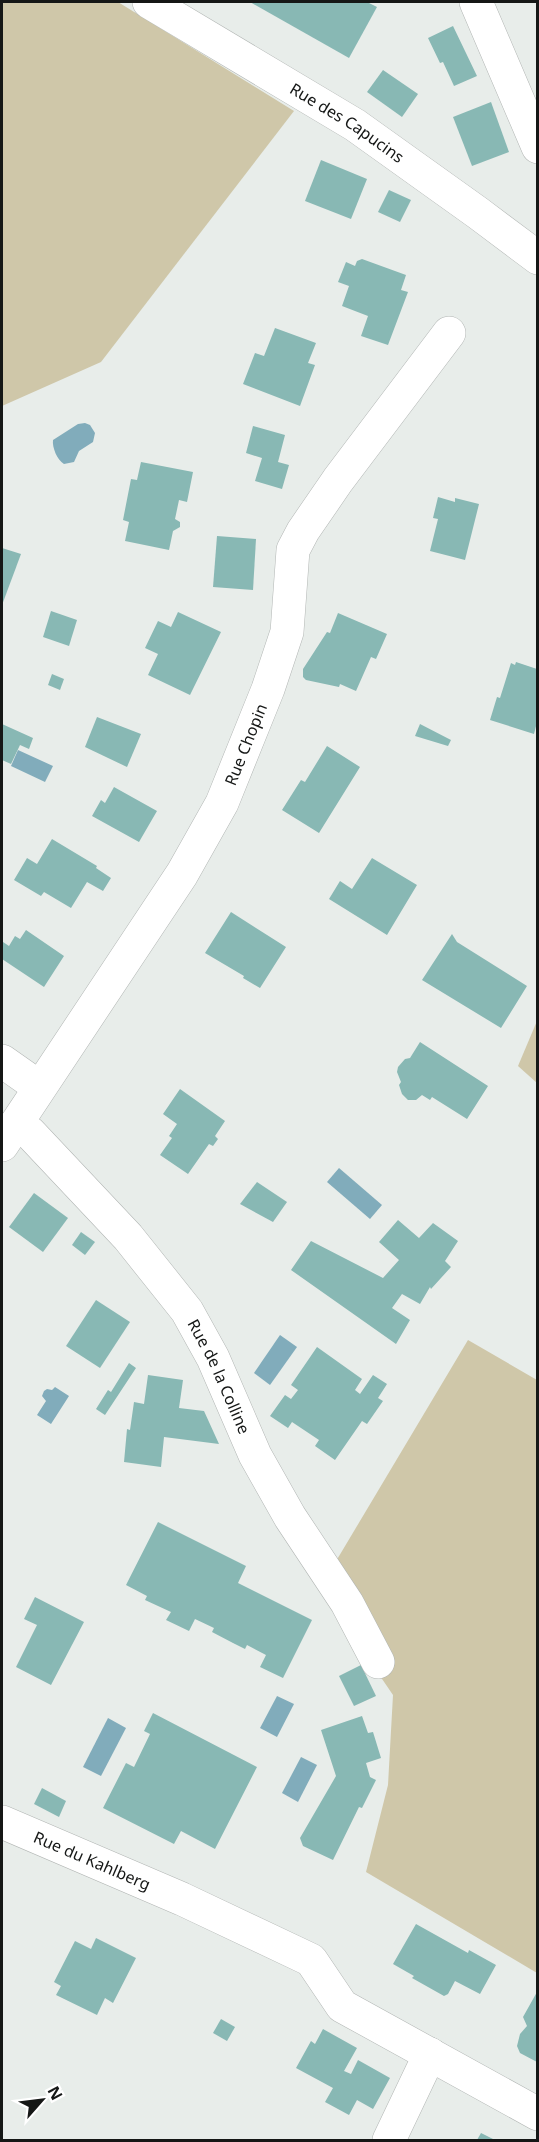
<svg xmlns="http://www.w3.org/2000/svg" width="539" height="2142" font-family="'Noto Sans',sans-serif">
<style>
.green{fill:#cfc7a9}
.water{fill:#81acbb}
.building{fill:#88b8b4}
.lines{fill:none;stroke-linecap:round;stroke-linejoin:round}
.minor-casing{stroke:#b2b6b4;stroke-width:34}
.minor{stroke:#fff;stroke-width:33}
.labels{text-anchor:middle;stroke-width:4.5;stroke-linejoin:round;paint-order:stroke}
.street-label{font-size:16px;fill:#151716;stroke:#fff}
</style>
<rect width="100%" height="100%" fill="#e8edea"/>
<g class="green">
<polygon points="2,2 118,2 294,111 101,362 2,406"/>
<polygon points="537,1021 537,1083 518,1066"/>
<polygon points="468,1340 537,1380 537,1973 366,1872 388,1785 393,1695 320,1588"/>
</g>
<g class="water">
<path d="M85,423L90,425L95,433L93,442L79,451L74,462L64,464C57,460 52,447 53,440L78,424Z"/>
<polygon points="18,750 53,766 45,782 11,766"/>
<polygon points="339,1168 382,1205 370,1219 327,1182"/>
<polygon points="280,1335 297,1347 270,1385 254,1373"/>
<polygon points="55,1387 69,1396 51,1424 37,1415 46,1401 42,1396 44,1391 47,1389 52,1390"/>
<polygon points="277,1696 294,1704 277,1737 260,1728"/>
<polygon points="108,1718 126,1728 101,1776 83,1767"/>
<polygon points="301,1757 317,1765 298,1802 282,1793"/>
</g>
<g class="building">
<polygon points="250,2 367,2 377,7 349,58"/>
<polygon points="453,26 477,76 454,86 443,62 440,63 428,38"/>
<polygon points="383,70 418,94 402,117 367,92"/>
<polygon points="491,102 509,152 472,166 453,117"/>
<polygon points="321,160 367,179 351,219 305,201"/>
<polygon points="389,190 411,200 400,222 378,212"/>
<polygon points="362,259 406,275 401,290 408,292 388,345 361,336 368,316 342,306 349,286 338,282 346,262 355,266 357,261"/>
<polygon points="275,328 316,343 308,363 315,365 300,406 243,384 255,353 264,356"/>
<polygon points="253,426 285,435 278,462 289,465 282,489 255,481 262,458 246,453"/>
<polygon points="141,462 193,472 187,502 179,500 175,519 180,522 180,527 173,531 169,550 125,541 129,522 123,520 131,479 137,480"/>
<polygon points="438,497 455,502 455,498 479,504 465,560 430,551 438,519 433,518"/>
<polygon points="217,536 256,539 253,590 213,587"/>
<polygon points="2,548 21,554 2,605"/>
<polygon points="51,611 77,620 69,646 43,637"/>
<polygon points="178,612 221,632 190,695 148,675 158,654 145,648 158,621 171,627"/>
<polygon points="338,613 387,634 376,659 371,657 356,691 340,684 339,687 306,680 303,677 303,669 327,632 330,633"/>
<polygon points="516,662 537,669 537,722 534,734 490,720 497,697 500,698 511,663 515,665"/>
<polygon points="52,674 64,679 60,690 48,685"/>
<polygon points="97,717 141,734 127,767 85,747"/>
<polygon points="2,724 33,738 29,749 20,745 11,764 2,760"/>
<polygon points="420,724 451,740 448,746 415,736"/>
<polygon points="327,746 360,767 319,833 282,810 301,780 305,782"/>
<polygon points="114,787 157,811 139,842 92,816 101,800 105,803"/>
<polygon points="52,839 97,866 96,868 111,878 103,891 87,882 71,908 44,892 41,896 14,880 27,858 37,864"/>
<polygon points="372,858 417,885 387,935 329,899 340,881 352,889"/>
<polygon points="231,912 286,947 260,988 243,978 244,976 205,953"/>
<polygon points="26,930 64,956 44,987 2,959 2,945 3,942 9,946 15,936 20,939"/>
<polygon points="452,934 457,942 527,986 501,1028 422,980"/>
<polygon points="420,1042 488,1086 467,1119 432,1097 430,1100 422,1095 416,1100 408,1100 402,1094 399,1085 401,1082 397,1072 398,1067 405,1059 410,1058"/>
<polygon points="180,1089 225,1121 215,1136 218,1139 213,1146 209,1144 188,1174 160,1155 172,1138 169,1136 177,1124 163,1114"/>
<polygon points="257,1182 287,1202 273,1222 240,1204"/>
<polygon points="34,1193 68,1218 43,1252 9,1227"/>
<polygon points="398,1220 419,1238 433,1223 458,1241 445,1261 451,1267 431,1289 430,1287 420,1304 402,1294 392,1308 410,1320 396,1344 291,1270 311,1241 383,1278 399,1260 379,1242"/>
<polygon points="81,1232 95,1242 85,1255 72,1245"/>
<polygon points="96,1300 130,1322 100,1368 66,1346"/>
<polygon points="317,1347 362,1379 355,1390 360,1394 373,1375 387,1384 378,1398 383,1401 367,1424 362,1421 335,1460 315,1446 319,1440 292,1422 288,1428 270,1416 285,1395 291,1399 298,1390 291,1385"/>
<polygon points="129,1363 136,1368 105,1415 96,1409 108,1390 111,1392"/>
<polygon points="148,1375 183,1380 179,1408 204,1411 219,1444 164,1437 161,1467 124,1462 127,1429 130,1430 134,1402 144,1404"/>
<polygon points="158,1522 246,1566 238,1583 312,1620 283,1678 260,1667 266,1655 247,1645 245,1649 233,1643 212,1632 214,1628 195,1619 189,1631 166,1620 171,1612 145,1600 147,1596 126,1585"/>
<polygon points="35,1597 84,1622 51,1685 16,1667 37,1625 24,1619"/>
<polygon points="361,1665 376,1696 354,1706 339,1676"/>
<polygon points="153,1713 257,1767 215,1849 181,1831 174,1844 103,1808 126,1763 134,1767 150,1734 144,1731"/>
<polygon points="362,1716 368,1733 373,1732 381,1758 366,1763 370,1777 376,1780 362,1808 359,1807 333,1860 303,1846 300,1838 336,1776 321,1730"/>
<polygon points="42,1788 66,1801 59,1817 34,1804"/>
<polygon points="416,1924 468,1953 469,1950 496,1965 480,1994 455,1981 448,1994 444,1996 412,1978 414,1976 393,1964"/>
<polygon points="96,1938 136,1958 113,2003 105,1998 97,2015 56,1995 61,1986 54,1982 75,1941 91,1949"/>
<polygon points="537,1992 537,2062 520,2053 517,2046 520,2034 527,2026 523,2017"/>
<polygon points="221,2019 235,2027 227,2041 213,2033"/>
<polygon points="323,2029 357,2048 344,2071 351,2074 358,2060 390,2078 373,2109 357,2100 349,2115 325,2102 333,2088 296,2068 311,2041 315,2044"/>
<polygon points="481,2133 495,2140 477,2140"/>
</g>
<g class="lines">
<defs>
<g id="minor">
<path id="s1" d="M149,2L355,125L478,213L538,258"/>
<polyline points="476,2 538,147"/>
<polyline points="2,1061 39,1087"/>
<path id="s2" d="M17,1123L30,1133L128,1237L187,1311L213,1358L255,1455L290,1517L347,1603L378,1662"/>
<path id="s3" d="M2,1145L182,874L222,803L268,689L287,632L293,550L303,531L338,480L449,333"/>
<path id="s4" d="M2,1822L182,1899L311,1960L342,2006L538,2114"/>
<polyline points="389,2140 430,2054"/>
</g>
</defs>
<use href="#minor" class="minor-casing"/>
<use href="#minor" class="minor"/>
</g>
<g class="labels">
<g class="street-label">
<text dy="6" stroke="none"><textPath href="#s1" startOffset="232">Rue des Capucins</textPath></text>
<text dy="6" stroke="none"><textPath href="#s3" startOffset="470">Rue Chopin</textPath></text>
<text dy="6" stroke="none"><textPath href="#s2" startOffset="327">Rue de la Colline</textPath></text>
<text dy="6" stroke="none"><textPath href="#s4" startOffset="98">Rue du Kahlberg</textPath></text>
</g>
</g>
<rect width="539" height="2142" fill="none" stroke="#151716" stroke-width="6"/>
<g transform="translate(42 2100) rotate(62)" stroke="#ffffff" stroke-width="4.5" paint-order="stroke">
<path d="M0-4.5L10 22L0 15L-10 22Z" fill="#151716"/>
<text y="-9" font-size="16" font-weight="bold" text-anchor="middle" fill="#151716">N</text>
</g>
</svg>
